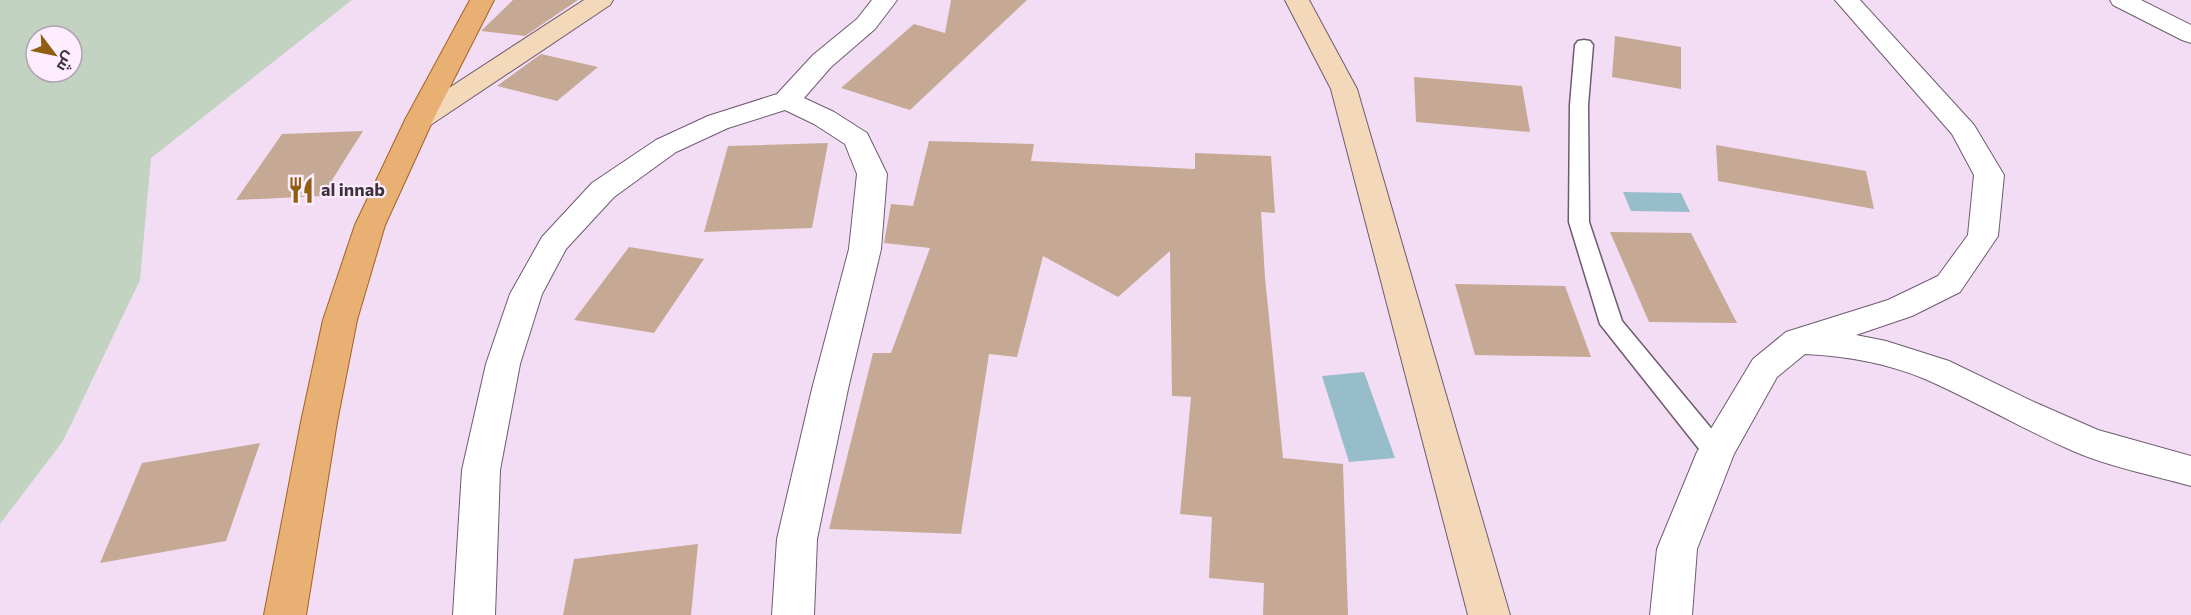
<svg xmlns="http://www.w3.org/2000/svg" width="2191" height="615" font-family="Commissioner,Cairo,sans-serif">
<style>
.green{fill:#c2d4c1;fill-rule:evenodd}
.water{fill:#98bdca}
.building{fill:#c6a995}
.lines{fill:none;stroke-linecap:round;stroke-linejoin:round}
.service-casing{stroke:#6e5b70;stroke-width:3}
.minor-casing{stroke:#6e5b70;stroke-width:2}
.secondary-casing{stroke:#6e5b70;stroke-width:2}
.primary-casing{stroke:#a36224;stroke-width:2}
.service{fill:#fff;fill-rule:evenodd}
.minor{fill:#fff;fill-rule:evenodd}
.secondary{fill:#f4d8ba;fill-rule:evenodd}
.primary{fill:#e9b074;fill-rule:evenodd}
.labels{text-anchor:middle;stroke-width:4.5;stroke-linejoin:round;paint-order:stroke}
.poi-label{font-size:18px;font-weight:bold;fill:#3b323b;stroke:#feecff;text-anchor:start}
</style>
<rect width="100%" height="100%" fill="#f3ddf5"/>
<path class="green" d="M0,0H352L151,158L140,280L63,441L0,524ZM36,36H72V72H36Z"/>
<g class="water">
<polygon points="1623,192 1681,193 1690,212 1631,211"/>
<polygon points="1364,372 1395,458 1349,462 1322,376"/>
</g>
<g class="building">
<polygon points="513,0 578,0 525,36 481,31"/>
<polygon points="951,0 1027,0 910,110 841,88 914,24 945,33"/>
<polygon points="1615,36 1681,47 1681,89 1612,77"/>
<polygon points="541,54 598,67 557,101 497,86"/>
<polygon points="1414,77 1522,86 1530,132 1416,122"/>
<polygon points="363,131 322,196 236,200 282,134"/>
<polygon points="929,141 1034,144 1031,161 1195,169 1195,153 1271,156 1275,213 1261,212 1265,277 1283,458 1343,464 1348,615 1263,615 1264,583 1209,578 1212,517 1180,514 1191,397 1172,396 1170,251 1118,297 1043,256 1017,357 989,354 961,534 829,529 873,353 891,353 930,248 884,243 891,204 913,206"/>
<polygon points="828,143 812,228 704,232 728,146"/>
<polygon points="1716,145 1866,171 1874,209 1718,181"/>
<polygon points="1610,232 1691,233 1737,323 1649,322"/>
<polygon points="629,247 704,259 654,333 574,320"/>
<polygon points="1455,284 1565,286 1591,357 1475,355"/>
<polygon points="260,443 226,541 100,563 142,463"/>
<polygon points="698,544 691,615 563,615 574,559"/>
</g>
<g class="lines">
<defs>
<polygon id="service" points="1584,40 1590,41 1593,45 1588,105 1589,222 1622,321 1725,445 1729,452 1725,459 1716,462 1707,459 1600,324 1569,222 1570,105 1575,45 1578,41"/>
<g id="minor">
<polygon points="872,0 897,0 875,29 831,67 804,98 834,112 867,133 887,174 881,249 848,389 817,539 814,615 772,615 777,539 812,389 849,249 857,174 845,144 814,124 785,110 728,128 676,152 614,197 566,249 542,294 520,364 500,470 495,615 453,615 462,470 486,364 510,294 542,237 592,183 656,140 708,116 777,94 813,55 857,19"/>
<path d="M1835,0H1860L1974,125L2004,175L1998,236L1960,292L1912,316L1856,335L1886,341L1949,361L2034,402L2098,430L2191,456V486C2152,475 2110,467 2073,451C2023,429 1975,401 1925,379C1887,363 1846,356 1805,354L1777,377L1734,454L1697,549L1692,615H1650L1657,549L1697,452L1753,359L1786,332L1888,300L1938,276L1968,235L1974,175L1952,134Z"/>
<polygon points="2110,0 2141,0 2191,25 2191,43 2182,40 2113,5"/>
</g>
<g id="secondary">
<polygon points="584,0 613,0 610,5 429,126 419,128 409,126 405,120 409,114"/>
<polygon points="1285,0 1309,0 1357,89 1510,615 1468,615 1331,89"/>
</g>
<polygon id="primary" points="470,0 494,0 433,120 385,225 357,320 337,422 306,615 264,615 301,422 323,320 355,225 405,120"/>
</defs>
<use href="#service" class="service-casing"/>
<use href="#minor" class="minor-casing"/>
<use href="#secondary" class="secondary-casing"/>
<use href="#primary" class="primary-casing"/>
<use href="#service" class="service"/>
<use href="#minor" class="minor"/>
<use href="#secondary" class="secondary"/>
<use href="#primary" class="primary"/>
</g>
<defs>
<symbol id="restaurant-bare" viewBox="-9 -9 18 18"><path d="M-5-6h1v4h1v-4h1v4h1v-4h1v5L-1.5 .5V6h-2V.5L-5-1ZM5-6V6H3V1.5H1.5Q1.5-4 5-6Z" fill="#905e0e" stroke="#feecff" stroke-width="2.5" paint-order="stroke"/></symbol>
</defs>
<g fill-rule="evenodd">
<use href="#restaurant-bare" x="282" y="171" width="38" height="38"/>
</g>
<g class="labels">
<g class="poi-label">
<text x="321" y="196">al innab</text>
</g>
</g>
<g transform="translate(54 54) rotate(122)"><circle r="28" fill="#feecff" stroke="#b0a2b1" stroke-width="1.5"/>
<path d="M0-4.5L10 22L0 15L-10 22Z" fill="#905e0e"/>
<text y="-9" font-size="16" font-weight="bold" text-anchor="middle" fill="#3b323b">ش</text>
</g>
</svg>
